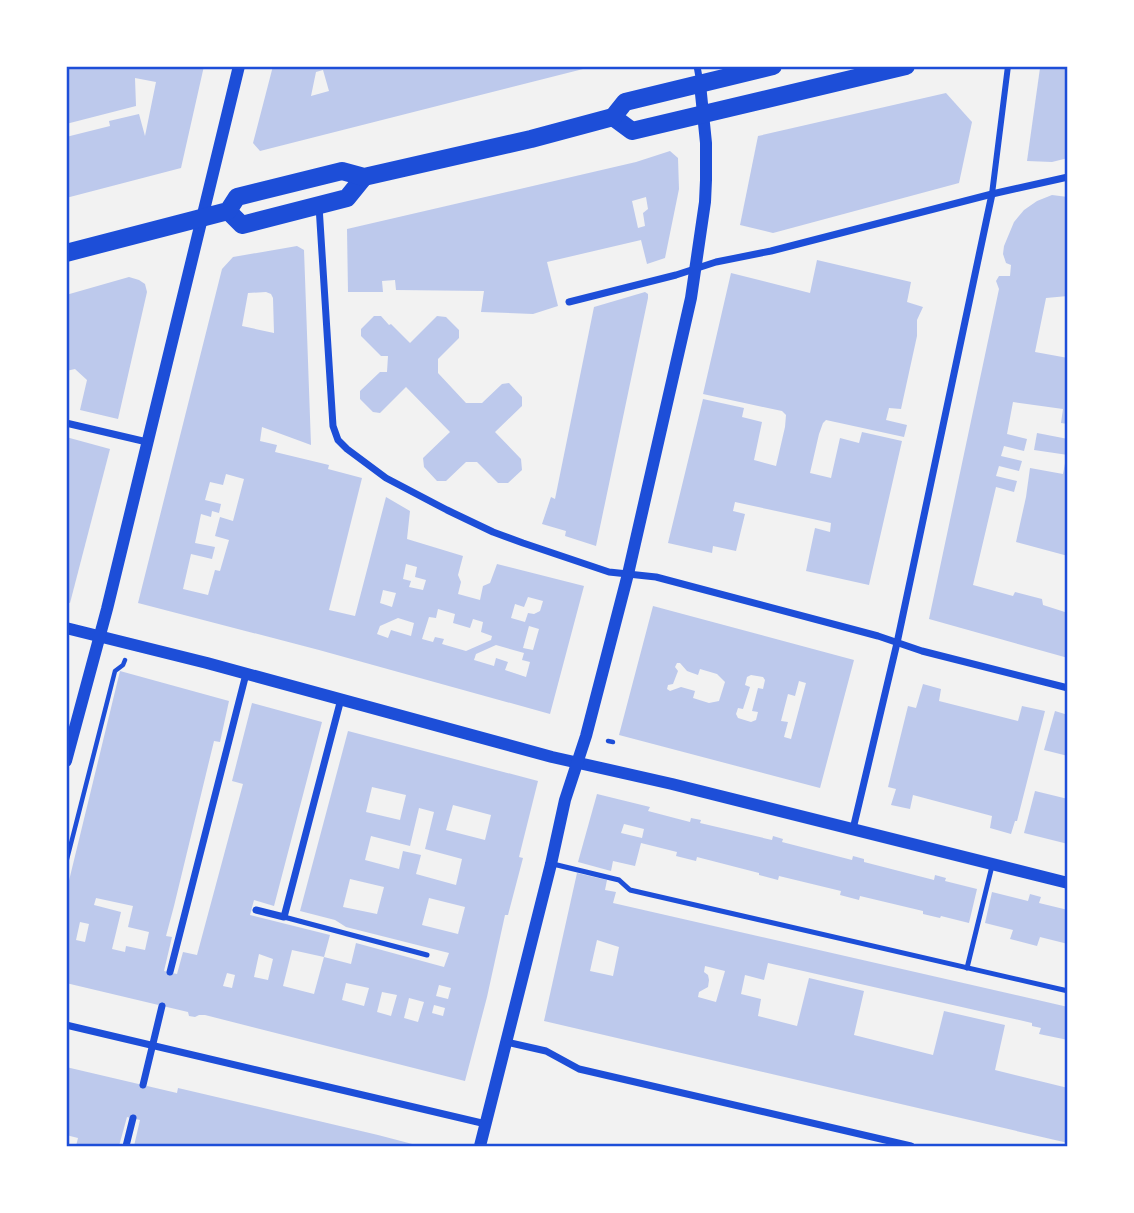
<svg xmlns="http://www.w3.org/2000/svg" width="1134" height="1213" font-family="Raleway,sans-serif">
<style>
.building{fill:#bdc9ec;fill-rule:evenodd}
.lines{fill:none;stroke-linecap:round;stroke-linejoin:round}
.path{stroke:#1d4ed8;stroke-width:4.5}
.service{stroke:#1d4ed8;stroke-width:5}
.pedestrian{stroke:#1d4ed8;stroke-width:6}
.minor{stroke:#1d4ed8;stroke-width:7}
.tertiary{stroke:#1d4ed8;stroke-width:12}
.trunk{stroke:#1d4ed8;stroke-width:18}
.neatline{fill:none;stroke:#1d4ed8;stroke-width:2.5}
</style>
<rect width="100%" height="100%" fill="#f2f2f2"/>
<g class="building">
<polygon points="66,66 204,66 181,168 66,198 66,137 110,126 109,121 139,114 145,136 156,82 135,78 136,106 66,124"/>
<path d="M273,66H590L591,67L260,151L253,143ZM323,70L329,91L311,96L316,72Z"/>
<polygon points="1049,66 1068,66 1068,158 1052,162 1027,161 1040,68"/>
<polygon points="946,93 972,122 959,183 773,233 740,225 758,136"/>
<path d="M670,151L678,158L679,189L665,258L647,264L641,240L547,262L558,306L533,314L481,312L484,291L396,290L395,280L382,281L383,292H348L347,229L636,162ZM646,197L648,209L643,213L645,226L638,228L632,201Z"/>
<polygon points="1052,195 1068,197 1068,296 1046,298 1035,352 1068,358 1068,424 1061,423 1063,409 1013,402 1007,434 1027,439 1024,451 1004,446 1001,456 1022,461 1019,471 999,466 996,476 1017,481 1014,492 996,487 973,585 1013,596 1015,592 1042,599 1043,605 1068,613 1068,658 929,619 999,289 996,281 999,276 1010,276 1011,265 1006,263 1003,254 1004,246 1014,222 1024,210 1037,201"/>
<path d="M297,246L304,250L311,445L262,427L260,441L277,445L275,452L329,465L328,469L362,478L329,610L355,616L386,497L410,511L407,539L463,556L458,575L461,582L458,594L480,600L483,586L490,583L497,564L584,586L550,714L319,650L138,603L222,269L233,257ZM266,292L271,294L273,298L274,333L242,326L248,293ZM226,474L244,479L233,521L220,517L215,536L229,540L220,571L215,570L208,595L183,589L191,554L212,559L215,547L195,543L201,514L211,517L212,511L219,513L221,504L205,500L210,482L223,485ZM406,564L417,567L415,577L426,580L423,590L409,587L411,581L403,579ZM383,590L396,593L392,607L380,603ZM528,597L543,601L540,611L534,614L528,613L525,622L511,618L515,604L524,607ZM438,609L455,614L453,623L470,628L473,619L483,622L481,632L492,636L491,640L466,651L442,644L444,639L435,637L433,642L422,639L429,617L436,618ZM398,618L414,623L411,636L391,630L388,638L377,634L380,626ZM529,626L539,629L533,650L523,648ZM496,645L524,653L522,660L530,662L526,677L505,670L508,662L496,658L494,666L474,660L476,654Z"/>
<polygon points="817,260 911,282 907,302 923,307 917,320 917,336 901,409 889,408 886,420 907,425 904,437 826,420 823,423 819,434 810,473 831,478 840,438 859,443 862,432 902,441 869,585 806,571 815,528 830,532 831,523 735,502 733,511 745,514 736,551 713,546 712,553 668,543 703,399 744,408 742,417 762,422 754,460 776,466 785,427 786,415 782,411 703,394 731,273 810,293"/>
<polygon points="129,277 139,280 145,284 147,292 118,419 80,410 87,380 75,369 66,371 66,295"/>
<polygon points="645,292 648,294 648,298 596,546 565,536 566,531 542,524 551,497 555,499 594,307"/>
<polygon points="374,316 381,316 389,325 391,324 410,343 437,316 446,317 459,330 459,338 438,359 438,373 466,403 482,403 502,384 509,383 522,397 522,406 495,432 521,459 522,470 508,483 498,483 477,462 466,462 446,481 437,481 424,467 423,458 450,432 406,387 380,413 373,412 360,399 360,391 380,372 387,372 388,356 381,356 361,336 361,329"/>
<polygon points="1037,433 1068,439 1068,455 1034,450"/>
<polygon points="66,437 110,449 70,603 66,602"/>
<polygon points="1066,458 1068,458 1068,506 1065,523 1068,524 1068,556 1016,542 1026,497 1030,468 1063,474"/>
<path d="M653,606L854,660L820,788L619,735ZM677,663H680L687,671L698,675L700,669L717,674L725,682L719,701L709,703L693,698L695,691L681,687L670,691L667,689L668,685L673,684L678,671L675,667ZM751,675L763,677L765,680L763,689L758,688L752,711L758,712L756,720L751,722L738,718L736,714L738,708L743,709L750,687L745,685L747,677ZM799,681L806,683L791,739L784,737L788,722L781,721L788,694L795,696Z"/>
<path d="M120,671L229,701L220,742L214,741L174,906L166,936L172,937L164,971L177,974L183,952L197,955L243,784L232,781L252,703L322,722L274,906L254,900L250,915L330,935L324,957L351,964L356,943L444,967L449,953L346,927L335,920L300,911L348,731L538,781L519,857L523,858L508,915H505L487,997L465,1081L205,1015H199L195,1017L189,1016L188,1012L66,983V893ZM372,787L406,795L400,820L366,812ZM453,805L491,815L485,840L446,830ZM419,808L434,812L425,849L462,859L456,885L416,874L421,855L403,851L399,869L365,860L371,836L410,846ZM350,879L384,887L377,914L343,907ZM96,898L133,906L128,927L149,932L145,950L126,946L125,952L112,949L121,912L94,905ZM429,898L465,907L458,934L422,925ZM80,922L89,924L85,942L76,940ZM292,950L324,957L314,994L283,986ZM259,954L273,959L268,980L254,977ZM227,973L235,975L232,988L223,986ZM346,983L369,988L364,1006L342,1000ZM439,985L451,988L448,999L436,996ZM382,992L397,995L391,1016L377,1012ZM409,998L424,1002L418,1022L404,1018ZM434,1005L445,1008L443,1016L432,1013Z"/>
<polygon points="923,684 941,689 939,701 1018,721 1022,706 1045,711 1017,821 1015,821 1011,834 990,828 992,816 913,795 910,809 891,805 896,789 888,787 908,706 916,708"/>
<polygon points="1055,711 1068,715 1068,756 1044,750"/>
<polygon points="1035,791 1068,799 1068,844 1024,833"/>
<path d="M597,794L650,807L648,811L690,822L691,818L701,820L700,823L772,840L773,836L783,839L782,842L852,860L853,856L864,859V862L934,880L935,875L946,878L945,881L977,889L969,923L941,916L940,918L923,914V911L860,896L859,900L840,895L841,891L779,876L778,880L759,875V873L697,857L696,861L676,856L677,852L641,843L635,866L613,861L611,871L578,862ZM624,824L644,829L642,838L621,833Z"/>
<path d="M577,873L607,880L605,890L616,892L613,903L1068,1007V1040L1039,1034L1041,1028L1032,1026V1023L768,963L764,980L745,975L741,994L761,999L758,1016L797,1026L809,978L864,991L854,1035L933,1055L944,1011L1005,1025L995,1070L1068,1088V1143L544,1021ZM597,940L619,947L613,976L590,971ZM705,966L725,971L716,1002L698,997L699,992L708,987L709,980L708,975L704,972Z"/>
<polygon points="992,892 1028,901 1030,894 1041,897 1039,903 1068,910 1068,944 1040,937 1037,946 1010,939 1013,930 985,923"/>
<polygon points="66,1067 177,1093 178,1088 378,1135 420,1146 134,1146 140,1120 127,1117 119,1146 76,1146 78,1138 66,1135"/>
</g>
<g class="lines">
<g class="path">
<polyline points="608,741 613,742"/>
<polyline points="66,863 115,671 123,665 125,660"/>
</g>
<g class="service">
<polyline points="553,864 619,880 630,890 1068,991"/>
<polyline points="284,917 427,955"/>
<polyline points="967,968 992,866"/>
</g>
<polyline class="pedestrian" points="992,194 1008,66"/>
<g class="minor">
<polyline points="697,66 700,83"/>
<polyline points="319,206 333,426 338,440 347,449 386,478 447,510 493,532 523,543 609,572 656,577 878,636 922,651 1068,688"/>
<polyline points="569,302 676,275 716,262 771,251 992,194 1068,177"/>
<polyline points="66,423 147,442"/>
<polyline points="853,829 897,643 992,194"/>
<polyline points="256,910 284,917 341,699"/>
<polyline points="170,972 246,674"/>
<polyline points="66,1025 486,1124"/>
<polyline points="506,1042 546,1051 579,1069 911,1146"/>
<polyline points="143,1085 162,1006"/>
<polyline points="126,1146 133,1118"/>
</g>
<g class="tertiary">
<polyline points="66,628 207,663 552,757 672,784 1068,883"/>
<polyline points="66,761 107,609 239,66"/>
<polyline points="480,1146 551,864 565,800 586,736 628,574 691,298 705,202 706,180 706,143 700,84"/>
</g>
<g class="trunk">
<polyline points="613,117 632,131 906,66"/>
<polyline points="228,211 242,225 347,198 364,177"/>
<polyline points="66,253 228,211 237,197 342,171 364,177 531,139 613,117 625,102 773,66"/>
</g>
</g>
<rect width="1134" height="1213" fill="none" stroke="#ffffff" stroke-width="136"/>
<rect x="68" y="68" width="998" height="1077" class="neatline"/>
</svg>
